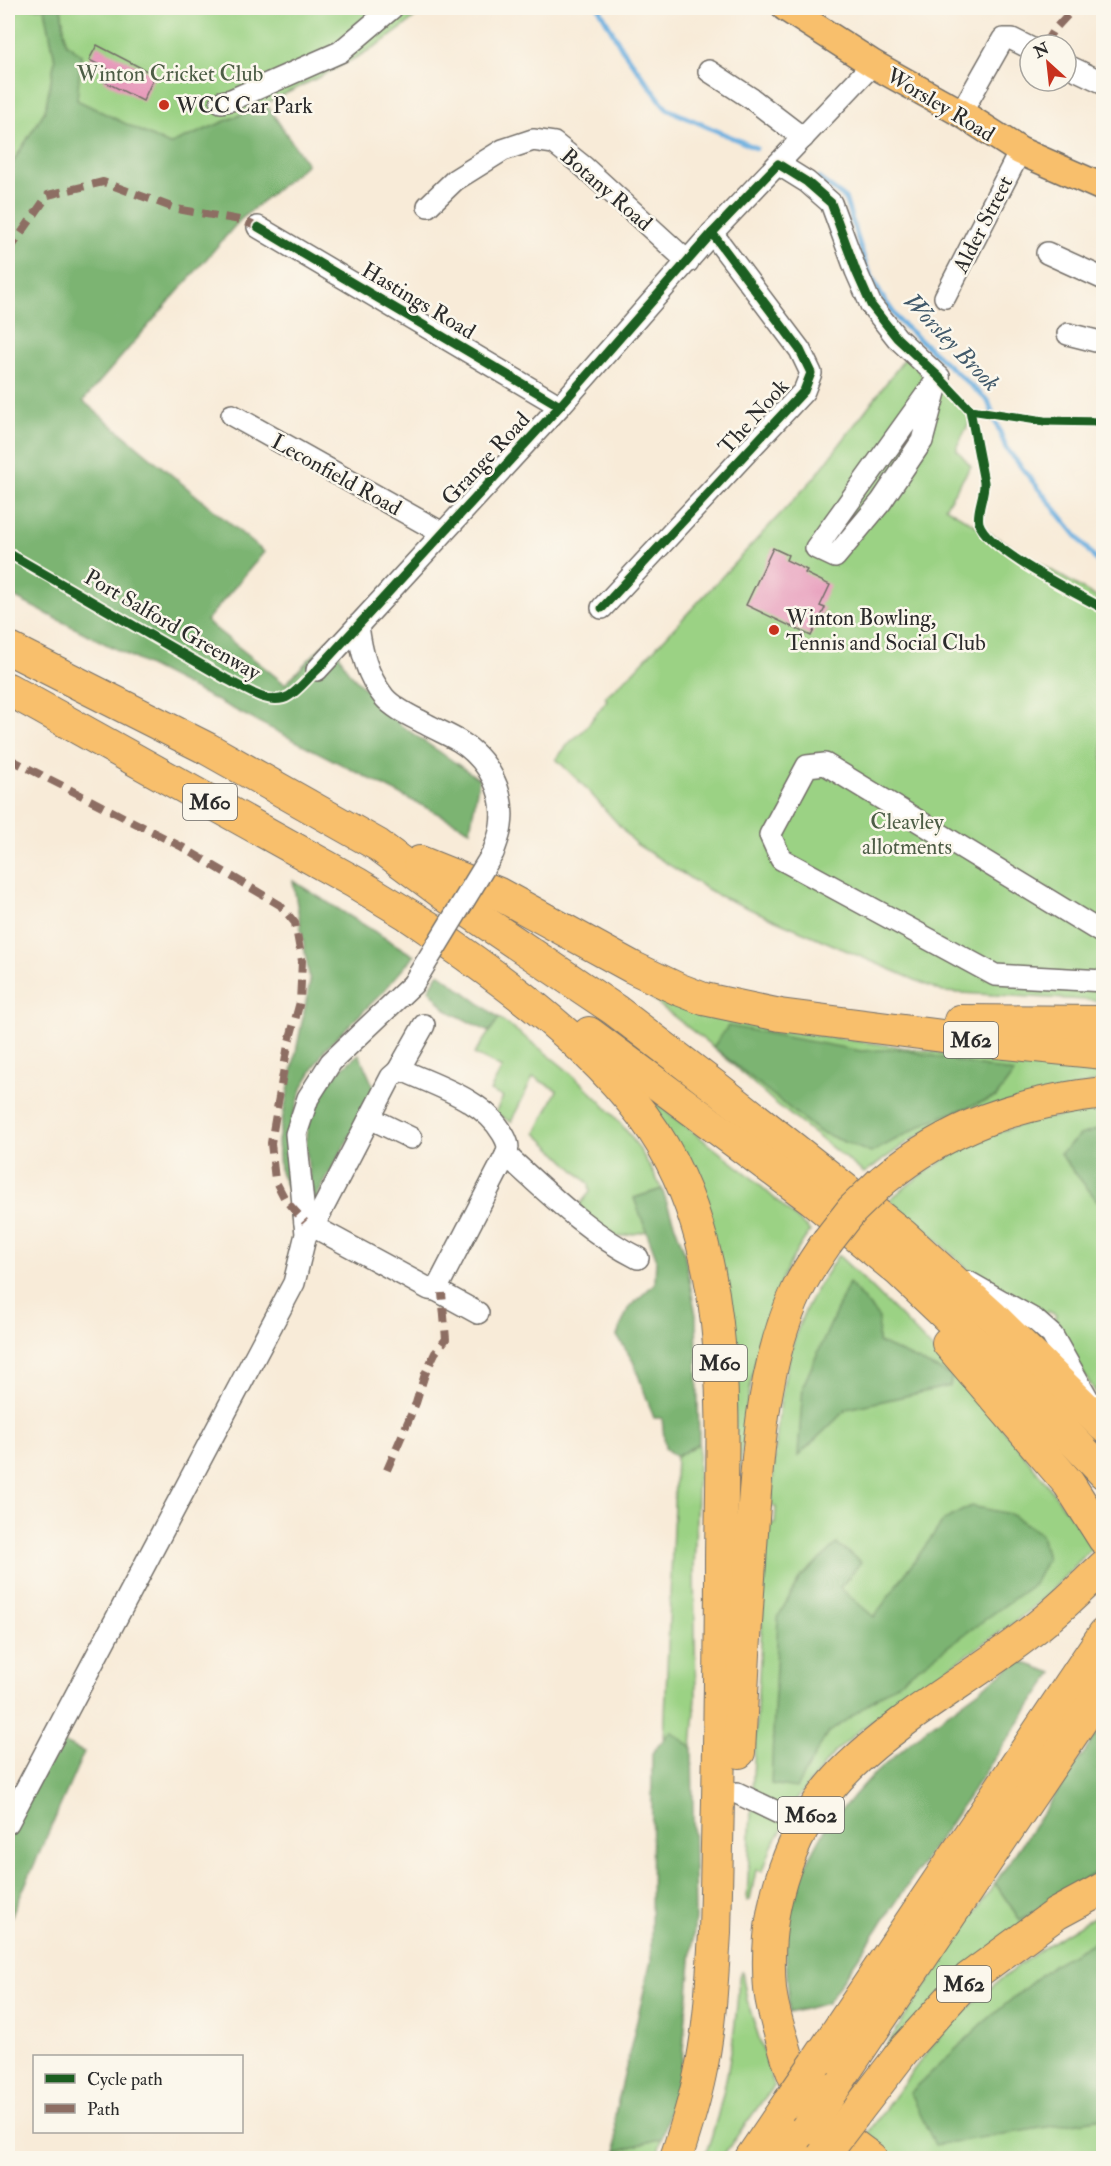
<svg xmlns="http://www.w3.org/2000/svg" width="1111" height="2166" font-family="'IM FELL Double Pica',serif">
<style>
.green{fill:#9bd284;stroke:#637e58;stroke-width:1.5}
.forest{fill:#7cb472;stroke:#54704e;stroke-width:1.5}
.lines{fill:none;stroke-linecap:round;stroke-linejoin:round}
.stream{stroke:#69aedf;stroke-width:5}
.building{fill:#e697b9}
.minor-casing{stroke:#736e68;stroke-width:24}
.major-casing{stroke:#736e68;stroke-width:30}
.highway-casing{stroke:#736e68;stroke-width:34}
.minor{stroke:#fff;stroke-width:21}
.major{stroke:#f8bf6c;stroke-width:27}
.highway{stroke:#f8bf6c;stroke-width:32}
.minor-bridge-casing{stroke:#736e68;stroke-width:24;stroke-linecap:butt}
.highway-bridge-casing{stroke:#736e68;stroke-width:34;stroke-linecap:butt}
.minor-bridge{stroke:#fff;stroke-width:21}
.highway-bridge{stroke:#f8bf6c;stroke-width:32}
.quiet{stroke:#8d6e63;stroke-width:8;stroke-dasharray:15 8;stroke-linecap:butt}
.cycleway-casing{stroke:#fbf7ec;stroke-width:13}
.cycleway{stroke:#1b5e20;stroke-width:9}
.poi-dot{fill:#c8321e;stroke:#fbf7ec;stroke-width:2}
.labels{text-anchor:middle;stroke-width:5;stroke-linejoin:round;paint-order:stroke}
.shield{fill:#fbf7ec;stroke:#696865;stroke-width:1.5}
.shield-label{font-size:21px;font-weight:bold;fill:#2b2b2b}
.park-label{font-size:22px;fill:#4d5d46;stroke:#fbf7ec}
.street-label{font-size:22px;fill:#2b2b2b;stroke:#fbf7ec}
.poi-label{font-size:22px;fill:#2b2b2b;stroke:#fbf7ec;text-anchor:start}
.water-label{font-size:24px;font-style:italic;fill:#41596a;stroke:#fbf7ec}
</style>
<rect width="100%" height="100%" fill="#fbf7ec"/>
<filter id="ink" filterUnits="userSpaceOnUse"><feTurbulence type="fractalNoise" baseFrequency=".0167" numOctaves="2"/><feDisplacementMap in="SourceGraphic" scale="12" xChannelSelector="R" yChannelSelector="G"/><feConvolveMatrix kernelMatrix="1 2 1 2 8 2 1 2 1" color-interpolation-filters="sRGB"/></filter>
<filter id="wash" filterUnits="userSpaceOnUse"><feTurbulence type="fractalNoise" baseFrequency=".008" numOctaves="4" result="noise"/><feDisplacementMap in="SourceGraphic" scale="24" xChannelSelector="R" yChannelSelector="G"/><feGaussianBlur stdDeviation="1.35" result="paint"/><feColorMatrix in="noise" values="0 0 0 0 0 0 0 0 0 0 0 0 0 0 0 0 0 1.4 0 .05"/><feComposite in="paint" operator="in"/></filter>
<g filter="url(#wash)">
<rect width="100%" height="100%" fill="#f8ebd8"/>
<g class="green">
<polygon points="8,8 45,8 55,60 45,111 8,170"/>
<path d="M61,8H425C395,38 355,59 317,78C269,103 219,124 169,145L76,100L81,55L66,43Z"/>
<polygon points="909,353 942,390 969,411 969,423 957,446 957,450 971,466 945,507 1103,601 1103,1001 943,992 715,894 636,844 583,785 556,759 570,742 584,730 607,700 605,697 631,674 815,477"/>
<polygon points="642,989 707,1016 759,1027 949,1054 1103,1072 1103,1080 938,1125 914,1138 864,1173 774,1102 713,1047 658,1004"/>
<path d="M499,1018C546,1052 594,1088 629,1134C642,1151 652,1170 662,1189L634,1198L647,1231L615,1238L577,1208L590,1192L589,1184L536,1133L557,1090L533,1077L511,1122L495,1113L503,1097L490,1091L502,1068L474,1054Z"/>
<path d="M620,1075L750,1176L810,1231C754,1308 746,1404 738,1496L730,1309Z"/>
<path d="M1089,1112H1103V1400L1096,1393L1053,1325L1056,1315L1048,1311L1044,1317L986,1286L928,1232L889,1200C934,1163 981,1133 1039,1120C1055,1116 1073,1115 1089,1112Z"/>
<path d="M838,1255C880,1295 921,1336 960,1379C1008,1432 1052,1489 1093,1547L1045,1597L1016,1621L861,1729L834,1753L787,1811L752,1793L768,1524L775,1523L776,1507L771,1506C776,1441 778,1372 805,1311C814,1291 827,1273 838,1255Z"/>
<polygon points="699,1443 694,1570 696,1698 692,1748 671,1732 664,1740 676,1457"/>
<polygon points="756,1805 785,1825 772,1846 763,1871 756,1870 750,1900 747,1901 751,1812"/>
<polygon points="1103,1868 1103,1878 848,2102 995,1883 1020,1920"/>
<path d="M1103,1912V2158H886L864,2139C884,2111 904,2081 926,2054C973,1994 1037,1948 1103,1912Z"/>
<path d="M742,1972L747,2000L774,2085L721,2158H704C725,2103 736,2035 739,1976Z"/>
<polygon points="662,2138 656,2158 614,2158 617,2151"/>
</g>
<g class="forest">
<polygon points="45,8 61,8 66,43 81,55 77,100 169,145 266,104 307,164 240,220 83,401 264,552 206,621 285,684 330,638 348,671 399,724 479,779 470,830 8,594 8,170 45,111 55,60"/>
<polygon points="293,881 414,956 382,993 325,1049 303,1086 291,1124 299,1198 291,1196 280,1172 278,1141 310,982"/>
<polygon points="439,973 499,1018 489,1032 446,1010 429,989"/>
<polygon points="728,1026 861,1051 900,1049 1014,1073 996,1097 930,1121 871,1153 818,1131 713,1047"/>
<path d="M359,1054L375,1090L314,1202C310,1177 302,1144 309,1119C316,1093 338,1070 359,1054Z"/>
<polygon points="1103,1128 1104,1128 1103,1208 1060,1154 1080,1135"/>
<polygon points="662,1189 684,1251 696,1315 699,1443 676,1457 665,1448 662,1418 654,1418 633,1361 617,1336 628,1309 655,1283 656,1257 634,1198"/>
<polygon points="849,1283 879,1318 878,1342 952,1376 950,1386 847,1409 798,1456 803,1386"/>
<polygon points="971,1506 1010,1514 1041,1534 1047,1559 1034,1584 827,1734 796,1788 771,1784 778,1617 800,1578 837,1544 861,1562 840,1588 874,1617 944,1520"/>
<polygon points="1019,1661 1053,1673 827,2003 789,2013 785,1935 796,1883 828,1824 873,1775 925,1730"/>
<polygon points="1103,1725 1103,1868 1020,1920 995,1883"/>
<polygon points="671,1731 692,1748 695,1918 681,2071 662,2138 617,2151 615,2114 651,1961 652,1753"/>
<polygon points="57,1740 84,1752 8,1924 8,1821"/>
<polygon points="1103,1937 1103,2118 935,2145 910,2093 982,2024 1054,1964"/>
</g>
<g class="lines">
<g class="stream">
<polyline points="599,8 622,49 667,109 756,148"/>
<polyline points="818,178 845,198 866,265 881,295 899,321 988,401 1006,448 1104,570"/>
</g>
</g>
<g id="blocks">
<g class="building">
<polygon points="97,45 155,75 143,101 103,81 108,69 89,60"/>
<polygon points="773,548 788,555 786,560 807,570 805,573 830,585 820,606 825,608 811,636 746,605"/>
</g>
</g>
</g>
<g filter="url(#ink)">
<use href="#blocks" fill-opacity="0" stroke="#736e68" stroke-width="1.5"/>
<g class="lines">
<defs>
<g id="minor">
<polyline points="1066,65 1104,83"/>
<polyline points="709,71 752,99 803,138"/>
<polyline points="221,102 231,100 340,52 392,8"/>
<polyline points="961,113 1003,39 1012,39 1030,48"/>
<polyline points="778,164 807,182 831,203 856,271 871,305 897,338 939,377"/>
<polyline points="428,206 455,180 503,150 533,140 554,143 584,167 688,262"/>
<polyline points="258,227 560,406"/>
<polyline points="1047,253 1104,279"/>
<polyline points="945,297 1020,151"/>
<polyline points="1068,334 1104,343"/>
<polygon points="939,377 922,441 881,502 835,557 816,548"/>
<polyline points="232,415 442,533"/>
<polyline points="602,608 804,391 811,373 800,350 712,233"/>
<path d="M358,625C361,651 367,676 384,697C394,709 413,717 426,724C437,730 449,735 459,741C488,759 506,792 501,826C500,835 496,844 493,853"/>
<polyline points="317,670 560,406 712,233 873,64"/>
<polyline points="1104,934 825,764 807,766 770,835 781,859 995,975 1104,981"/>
<polyline points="398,1071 424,1025"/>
<polyline points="370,1118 411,1138"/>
<path d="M506,1155C547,1192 588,1233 638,1258"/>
<path d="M305,1222C342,1242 380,1262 418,1283L429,1289L436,1290L506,1155C510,1147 507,1141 503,1134C483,1099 436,1086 402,1070L398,1071L391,1077L313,1227"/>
<polyline points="968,1282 1035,1320 1052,1335 1088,1399"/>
<polyline points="436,1290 478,1313"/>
<polyline points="737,1793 804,1825"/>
<polyline points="8,1823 294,1283 306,1234 296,1134 308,1098 331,1062 413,984"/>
</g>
<polyline id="major" points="786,8 873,64 961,113 1020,151 1104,188"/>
<g id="highway">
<polyline points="8,648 208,749 378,845 449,898 615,1010 717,1088 903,1235 991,1315 1104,1426"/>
<polyline points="8,689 356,883 430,928"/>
<polyline points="420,862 497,893 632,967 678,989 704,999 780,1015 966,1039 1104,1053"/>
<path d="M411,917C498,976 609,1054 663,1146C735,1270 722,1423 721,1560C721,1685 718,1809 715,1933C712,1980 710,2028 700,2074C694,2103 685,2131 676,2158"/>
<polyline points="960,1021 1104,1022"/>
<polyline points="589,1033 812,1199 899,1271 1036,1401 1104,1473"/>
<path d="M882,1181C948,1126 1019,1102 1104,1093"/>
<polyline points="948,1343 1069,1484 1104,1539"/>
<path d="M739,1752C742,1683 746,1615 751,1547C757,1463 761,1366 798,1289C806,1272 817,1257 827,1242"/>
<polyline points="816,2063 1104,1634"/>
<polyline points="833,2089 1104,1687"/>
<polyline points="854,2115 904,2050 969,1978 1056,1914 1104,1888"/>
<polyline points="751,2158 789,2102"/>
<polyline points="786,2158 806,2129"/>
<path d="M871,2158C847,2141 822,2122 805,2096C794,2081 788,2060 783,2042C777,2024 772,2008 770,1989C763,1907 790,1824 850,1766C905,1713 974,1677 1033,1630C1058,1611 1081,1588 1104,1566"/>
</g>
</defs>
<use href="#minor" class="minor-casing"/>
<use href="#major" class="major-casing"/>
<use href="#highway" class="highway-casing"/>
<use href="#minor" class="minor"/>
<use href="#major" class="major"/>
<use href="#highway" class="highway"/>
<defs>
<polyline id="minor-bridge" points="413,984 493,853"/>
<g id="highway-bridge">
<polyline points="827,1242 852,1210 882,1181"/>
<polyline points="789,2102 816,2063"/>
<polyline points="806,2129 833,2089"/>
<polyline points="822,2157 854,2115"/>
</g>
</defs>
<use href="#minor-bridge" class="minor-bridge-casing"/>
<use href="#highway-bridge" class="highway-bridge-casing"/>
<use href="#minor-bridge" class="minor-bridge"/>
<use href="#highway-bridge" class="highway-bridge"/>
<g class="quiet">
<polyline points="1044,45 1052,32 1074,8"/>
<polyline points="8,252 48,195 103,182 177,209 240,220 258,227"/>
<polyline points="8,758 182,847 280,905 295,923 302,961 300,1002 288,1045 271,1143 275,1180 286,1201 305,1222"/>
<polyline points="387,1470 416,1403 425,1374 435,1353 446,1339 442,1293"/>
</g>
<defs>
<g id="cycleway">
<polyline points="258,227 560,406"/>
<polyline points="970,410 1044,421 1104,422"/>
<path d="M8,553L226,679C243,687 270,708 289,696C299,690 308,678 317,670L560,406L712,233L778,164L807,182L831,203L856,271L871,305L897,338L939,377L970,410L984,482C985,495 976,511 979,523C987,550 1076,593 1104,609"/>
<polyline points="602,608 804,391 811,373 800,350 712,233"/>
</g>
</defs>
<use href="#cycleway" class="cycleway-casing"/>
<use href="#cycleway" class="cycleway"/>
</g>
</g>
<g class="poi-dot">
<circle cx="164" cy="105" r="6"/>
<circle cx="774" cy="630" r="6"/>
</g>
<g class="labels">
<g class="shield">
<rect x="183" y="784" width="54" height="36" rx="4.5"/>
<rect x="944" y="1022" width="54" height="36" rx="4.5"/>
<rect x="693" y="1345" width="54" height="36" rx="4.5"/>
<rect x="778" y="1797" width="66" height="36" rx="4.5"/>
<rect x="937" y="1966" width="54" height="36" rx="4.5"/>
</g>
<g class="shield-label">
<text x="210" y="809">M60</text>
<text x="971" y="1047">M62</text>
<text x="720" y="1370">M60</text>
<text x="811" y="1822">M602</text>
<text x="964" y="1991">M62</text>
</g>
<g class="park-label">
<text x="170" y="81">Winton Cricket Club</text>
<text x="907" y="829">Cleavley<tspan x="907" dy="25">allotments</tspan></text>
</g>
<g class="street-label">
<text transform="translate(941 104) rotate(31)" y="8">Worsley Road</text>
<text transform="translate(607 189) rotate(41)" y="8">Botany Road</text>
<text transform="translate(982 224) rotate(-63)" y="8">Alder Street</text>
<text transform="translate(419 300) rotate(31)" y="8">Hastings Road</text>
<text transform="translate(753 416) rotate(-48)" y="8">The Nook</text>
<text transform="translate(485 458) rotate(-47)" y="8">Grange Road</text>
<text transform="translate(337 474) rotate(29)" y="8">Leconfield Road</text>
<text transform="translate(173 624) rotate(30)" y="8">Port Salford Greenway</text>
</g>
<g class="poi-label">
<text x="176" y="113">WCC Car Park</text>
<text x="786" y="625">Winton Bowling,<tspan x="786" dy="25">Tennis and Social Club</tspan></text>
</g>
<g class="water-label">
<text transform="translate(952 342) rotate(46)" y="8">Worsley Brook</text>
</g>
</g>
<rect width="1111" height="2166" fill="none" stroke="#fbf7ec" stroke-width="30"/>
<rect x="33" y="2055" width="210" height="78" fill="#fbf7ec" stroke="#a8a59f" stroke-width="1.5"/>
<rect x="45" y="2074" width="30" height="9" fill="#1b5e20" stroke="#a8a59f" stroke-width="1.5"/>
<text x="87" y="2085" font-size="18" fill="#2b2b2b">Cycle path</text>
<rect x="45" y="2104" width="30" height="9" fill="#8d6e63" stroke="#a8a59f" stroke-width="1.5"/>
<text x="87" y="2115" font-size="18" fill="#2b2b2b">Path</text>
<g transform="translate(1048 63) rotate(333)"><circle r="28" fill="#fbf7ec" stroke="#a8a59f" stroke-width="1.5"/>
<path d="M0-4.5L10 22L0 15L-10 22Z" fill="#c8321e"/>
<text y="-9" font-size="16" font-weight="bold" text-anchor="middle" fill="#2b2b2b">N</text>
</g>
</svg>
